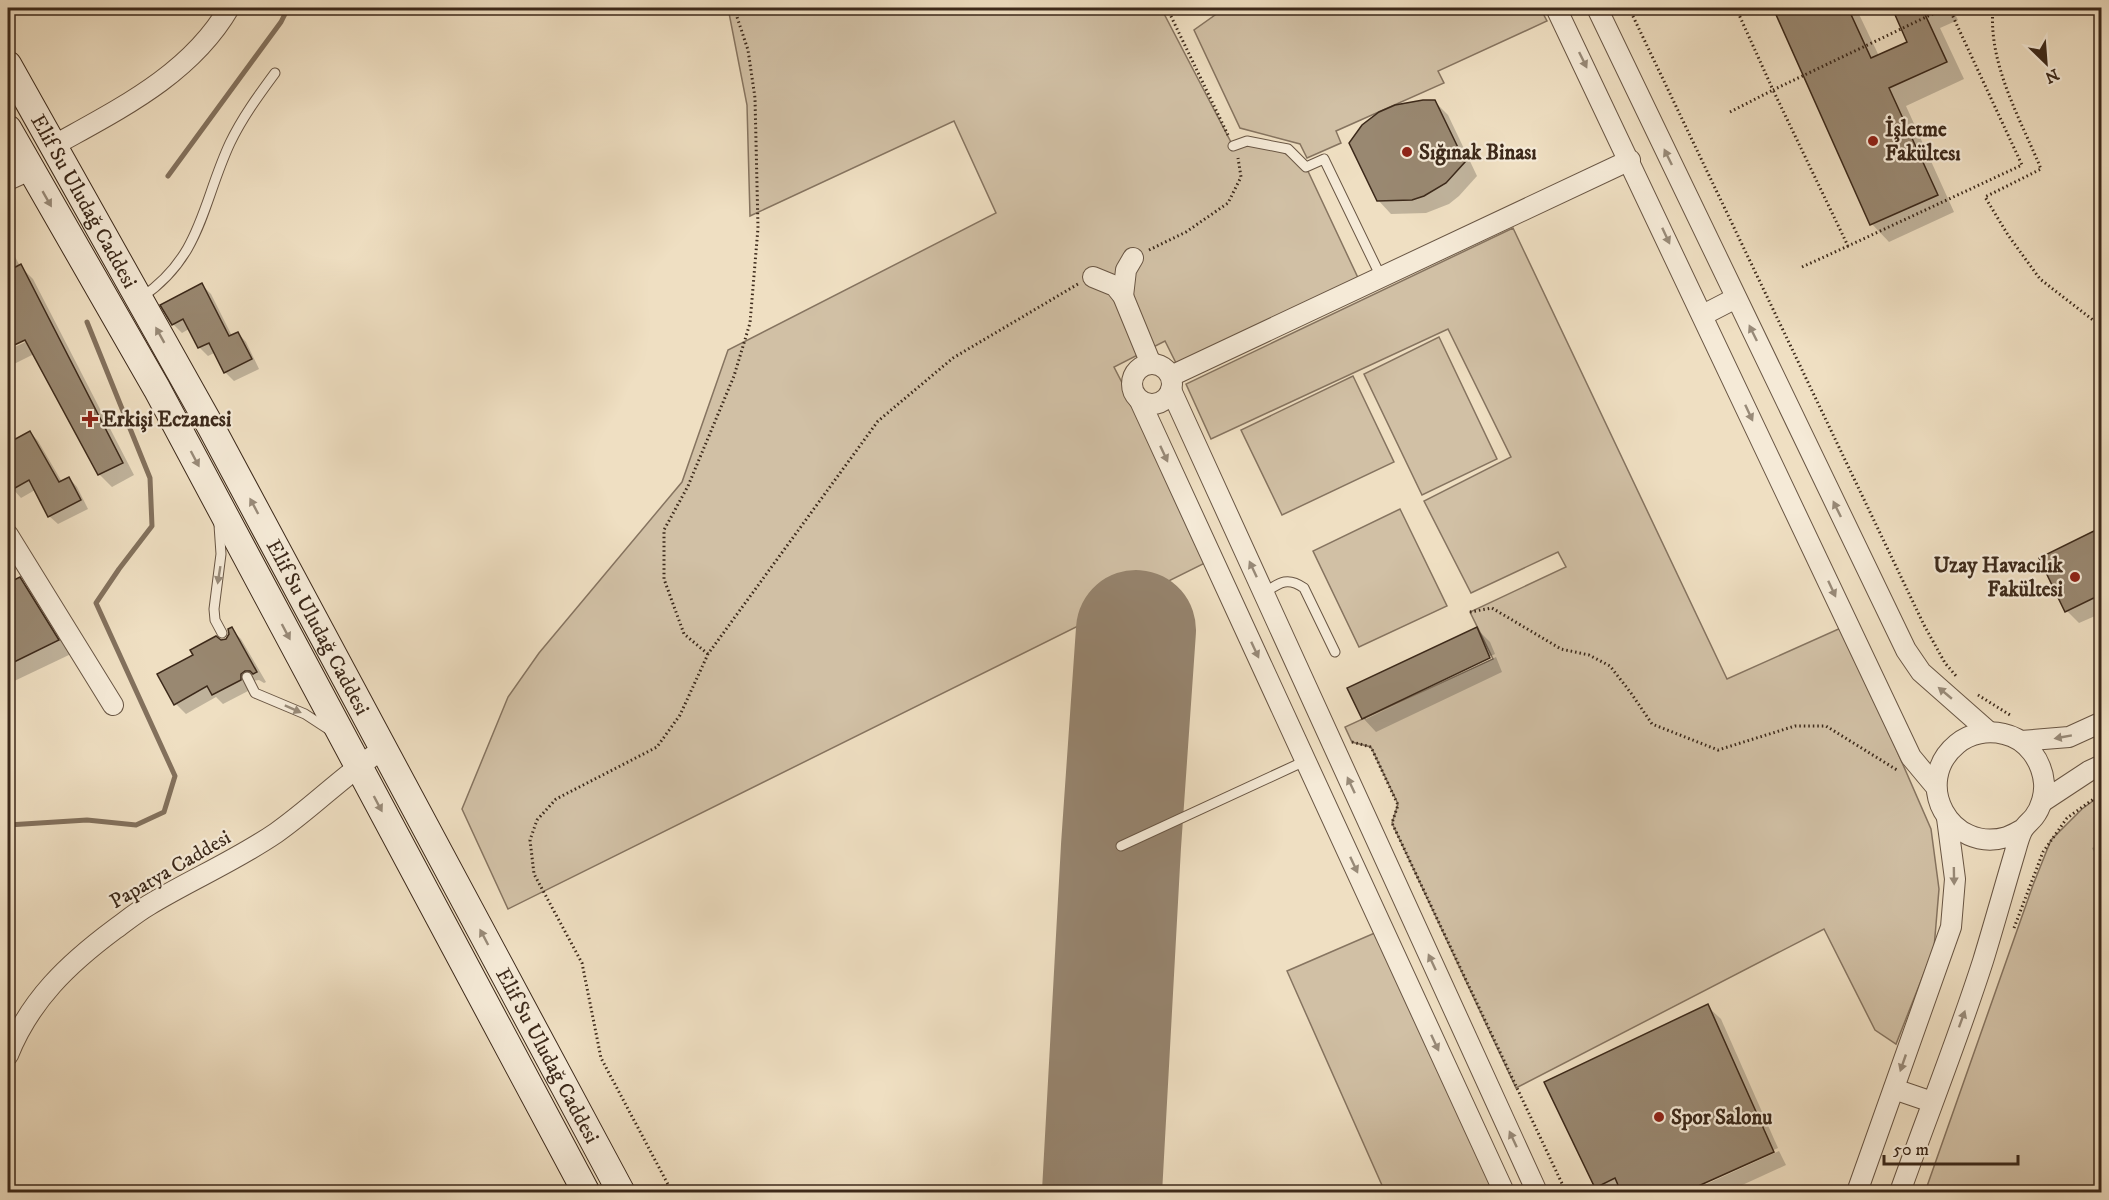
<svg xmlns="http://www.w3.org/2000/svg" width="2109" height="1200" font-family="'IM FELL DW Pica',serif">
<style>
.green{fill:#d1c0a5;stroke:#867460;stroke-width:1.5}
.shadow{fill:#0003}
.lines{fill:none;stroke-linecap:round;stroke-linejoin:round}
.stream{stroke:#83715d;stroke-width:5}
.runway{stroke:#96846e;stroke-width:120}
.building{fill:#998871;stroke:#3c291a;stroke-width:1.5}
.service-casing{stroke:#695644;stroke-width:11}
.minor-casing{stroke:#695644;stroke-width:22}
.secondary-casing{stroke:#3c291a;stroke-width:29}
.path{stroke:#3c291a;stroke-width:3;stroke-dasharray:1.5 3;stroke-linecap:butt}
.service{stroke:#f5ead7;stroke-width:9}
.minor{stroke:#f5ead7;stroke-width:20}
.secondary{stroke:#f5ead7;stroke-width:27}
.oneway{fill:#988a78}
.poi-dot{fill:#8f2418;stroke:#f5ead7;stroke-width:2}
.labels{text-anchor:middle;stroke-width:4.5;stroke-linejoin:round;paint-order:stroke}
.poi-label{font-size:21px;font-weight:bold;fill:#3c291a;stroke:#f5ead7;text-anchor:start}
.street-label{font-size:21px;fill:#3c291a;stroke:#f5ead7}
</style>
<rect width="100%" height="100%" fill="#efdfc2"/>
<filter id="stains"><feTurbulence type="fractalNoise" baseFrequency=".00333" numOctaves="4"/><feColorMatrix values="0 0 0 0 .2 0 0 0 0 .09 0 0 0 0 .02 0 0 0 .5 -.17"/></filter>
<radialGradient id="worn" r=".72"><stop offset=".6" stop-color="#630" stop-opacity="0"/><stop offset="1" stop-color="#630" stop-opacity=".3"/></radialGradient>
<g class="green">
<polygon points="728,8 1161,8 1233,146 1250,145 1280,150 1306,167 1359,280 1176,363 1165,341 1114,367 1213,559 508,909 462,809 508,697 539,653 682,482 728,350 996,213 954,121 750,216 747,105"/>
<polygon points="1225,8 1540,8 1547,21 1438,71 1444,83 1336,131 1341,143 1307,158 1300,144 1240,128 1194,30"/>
<polygon points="1513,228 1727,679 1843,627 1931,829 1939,889 1934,948 1896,1044 1875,1030 1824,929 1516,1088 1392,823 1398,804 1371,747 1352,742 1345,727 1493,659 1470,612 1566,567 1558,552 1471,593 1424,501 1511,457 1448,329 1211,439 1186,384"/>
<polygon points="1439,337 1497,459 1422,495 1364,374"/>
<polygon points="1353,376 1394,462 1282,515 1241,430"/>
<polygon points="1400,509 1447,606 1359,647 1313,551"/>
<polygon points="2101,795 2101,1192 1925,1192 2033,885 2051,840 2082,809"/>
<polygon points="1377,932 1496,1192 1385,1192 1287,971"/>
</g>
<g class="shadow">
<polygon points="1775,8 1856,8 1879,56 1909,43 1893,8 1952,8 1958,20 1940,28 1964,79 1906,106 1954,212 1889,242 1872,224"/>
<polygon points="1435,102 1448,115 1477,176 1459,196 1449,204 1426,213 1391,214 1378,200"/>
<polygon points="8,244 20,266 33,279 134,475 112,487 99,474 34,354 8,367 8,350 32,339 31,336 8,347"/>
<polygon points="202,285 211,294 232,336 238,333 246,342 259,369 234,381 225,372 216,352 208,356 199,347 189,329 182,333 173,324"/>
<polygon points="30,432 38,441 62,482 69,478 77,487 88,509 58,524 49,516 35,490 21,498 13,489 8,480 8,445"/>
<polygon points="2102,529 2102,613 2079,623 2067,611"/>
<polygon points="19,579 33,592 71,654 8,684 8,584"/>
<polygon points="231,629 241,639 266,682 264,683 259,680 253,681 250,690 223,704 216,697 186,714 176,704 159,674 227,640"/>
<polygon points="1477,629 1490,642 1495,654 1366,715 1366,719 1496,657 1502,672 1376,732 1363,718 1349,689"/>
<polygon points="2102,843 2102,867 2092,848"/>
<polygon points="1707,1006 1721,1019 1778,1148 1682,1192 1601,1192 1596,1187"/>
<polygon points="1779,1151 1786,1165 1727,1192 1689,1192"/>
</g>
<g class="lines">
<g class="stream">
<polyline points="168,176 281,22 288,8"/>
<polyline points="8,825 87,820 136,825 164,812 175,776 96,603 119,569 152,526 150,478 87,322"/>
</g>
<polyline class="runway" points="1102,1192 1121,846 1136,630"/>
</g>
<g class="building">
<polygon points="1773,8 1848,8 1871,58 1907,42 1892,8 1922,8 1947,62 1889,88 1938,195 1870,225"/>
<polygon points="1423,100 1435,100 1465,162 1446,183 1424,196 1412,200 1377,201 1349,143 1362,125 1379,112 1395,105"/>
<polygon points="21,264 123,463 98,475 25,340 8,348 8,271"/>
<polygon points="202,283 229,336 238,332 252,359 224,373 209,343 198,348 183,319 172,325 160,305"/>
<polygon points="30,431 59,482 69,477 81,500 48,517 29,480 8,492 8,443"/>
<polygon points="2102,527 2102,594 2065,612 2039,558"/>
<polygon points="20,577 59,640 8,665 8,583"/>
<polygon points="232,627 257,672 253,674 250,671 245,671 241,674 241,680 212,695 207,686 174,705 157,674 193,655 190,650 216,636 221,640 226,639 229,634 228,629"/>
<polygon points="1477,627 1490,658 1362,719 1347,688"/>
<polygon points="1708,1004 1774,1152 1685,1192 1621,1192 1615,1178 1595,1188 1544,1082"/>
</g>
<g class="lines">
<defs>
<g id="service">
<polyline points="1233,146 1247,141 1288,149 1306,167 1324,159 1381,277"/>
<path d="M142,297C202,256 202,203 230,143C242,118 258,96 275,73"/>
<polyline points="219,525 221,554 214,609 215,620 222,633"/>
<path d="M1264,593C1279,583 1287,576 1304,588L1335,652"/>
<polyline points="247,677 255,693 305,714 331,731"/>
<polyline points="1121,846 1305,761"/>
</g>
<g id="minor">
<polyline points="1556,8 1911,757 1936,787"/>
<polyline points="1597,8 1906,650 1921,672 1989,732"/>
<path d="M53,146C119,109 190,75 229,8"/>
<polyline points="8,180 30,170"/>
<polyline points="1093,277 1115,286 1123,296 1151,364"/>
<polyline points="1123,296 1126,270 1133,258"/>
<polyline points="1703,315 1736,298"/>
<circle cx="1152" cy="384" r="20"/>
<polyline points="1171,376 1630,160"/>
<polyline points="1171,390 1537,1192"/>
<polyline points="1140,401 1504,1192"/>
<polyline points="8,535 113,705"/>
<polyline points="2021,741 2069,737 2102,722"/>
<polyline points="2042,802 2089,771 2102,765"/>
<path d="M8,1055C30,1000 68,964 115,929C126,921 137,912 149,905C190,880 235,861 276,833C313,807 345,774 383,749"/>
<polyline points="1894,1089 1932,1102"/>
<polyline points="1857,1192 1951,927 1955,879 1947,818"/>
<path d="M1900,1192C1927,1116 1958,1039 1983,961C1994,925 2004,889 2015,852C2017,845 2019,837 2022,831C2025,825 2030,822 2034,817C2041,808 2045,794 2044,783C2042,761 2027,739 2004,734C1988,730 1970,733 1957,744C1911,782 1950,854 2007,837C2012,835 2018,832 2023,829"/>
</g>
<g id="secondary">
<path id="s1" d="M8,65L211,427L621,1192"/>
<polyline points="8,129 157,389 586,1192"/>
</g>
</defs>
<use href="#service" class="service-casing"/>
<use href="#minor" class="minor-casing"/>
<use href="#secondary" class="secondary-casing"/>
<g class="path">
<polyline points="1167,8 1228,135"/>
<polyline points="1629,8 1924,625 1945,663 1957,677"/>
<polyline points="1736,8 1773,90 1945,8"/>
<path d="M1993,8C1988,64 2020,118 2041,169L1985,197L2008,235L2040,279L2102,327"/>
<polyline points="1730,112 1773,90 1848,246 2022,165 1949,8"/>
<polyline points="1149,250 1186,232 1228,203 1241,177 1238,158"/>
<polyline points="1802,267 1848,246"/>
<polyline points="1470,612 1492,608 1561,649 1589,655 1610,666 1631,693 1652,724 1718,750 1795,726 1826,726 1897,770"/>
<polyline points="708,654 684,634 664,579 664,530 688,486 734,376 750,323 758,228 755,98 748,50 734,8"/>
<polyline points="1978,695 2010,715"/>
<polyline points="1352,742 1371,747 1398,805 1392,823 1566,1192"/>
<polyline points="2014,928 2043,852 2067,818 2102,793"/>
<polyline points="672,1192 601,1058 582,963 534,874 530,840 537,820 556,799 657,747 680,715 708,654 878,421 953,358 1078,284"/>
</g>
<use href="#service" class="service"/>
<use href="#minor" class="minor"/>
<use href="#secondary" class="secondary"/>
</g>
<defs><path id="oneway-solid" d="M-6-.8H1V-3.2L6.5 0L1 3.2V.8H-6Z" transform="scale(1.5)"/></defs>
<g class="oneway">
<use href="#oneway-solid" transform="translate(1583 60) rotate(64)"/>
<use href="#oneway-solid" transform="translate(1668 157) rotate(-116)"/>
<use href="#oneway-solid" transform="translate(47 199) rotate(60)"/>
<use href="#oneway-solid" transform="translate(1666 236) rotate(65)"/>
<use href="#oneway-solid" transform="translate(1753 333) rotate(-116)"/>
<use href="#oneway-solid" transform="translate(160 335) rotate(-119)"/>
<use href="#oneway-solid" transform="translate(1749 413) rotate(65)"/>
<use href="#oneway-solid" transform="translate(1164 454) rotate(65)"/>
<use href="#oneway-solid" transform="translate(195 459) rotate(62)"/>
<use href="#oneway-solid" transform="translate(254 506) rotate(-118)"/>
<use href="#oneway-solid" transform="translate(1837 509) rotate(-116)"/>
<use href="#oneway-solid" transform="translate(1253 569) rotate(-115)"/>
<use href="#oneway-solid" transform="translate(219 575) rotate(99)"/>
<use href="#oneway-solid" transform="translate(1832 589) rotate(65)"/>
<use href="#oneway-solid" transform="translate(286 632) rotate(62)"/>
<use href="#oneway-solid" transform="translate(1255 650) rotate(65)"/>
<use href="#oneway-solid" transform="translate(1945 693) rotate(-140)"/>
<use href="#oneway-solid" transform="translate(293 709) rotate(24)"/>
<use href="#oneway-solid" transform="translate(2063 737) rotate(170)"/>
<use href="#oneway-solid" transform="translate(1351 785) rotate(-115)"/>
<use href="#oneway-solid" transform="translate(378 804) rotate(62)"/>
<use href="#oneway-solid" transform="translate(1354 865) rotate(65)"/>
<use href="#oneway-solid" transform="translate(1954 876) rotate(89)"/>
<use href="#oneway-solid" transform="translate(484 937) rotate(-118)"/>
<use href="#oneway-solid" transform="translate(1432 962) rotate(-115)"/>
<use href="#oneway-solid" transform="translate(1962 1019) rotate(-70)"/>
<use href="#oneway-solid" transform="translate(1435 1043) rotate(65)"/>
<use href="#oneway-solid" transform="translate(1903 1063) rotate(109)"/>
<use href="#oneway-solid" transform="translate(1513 1139) rotate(-115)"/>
</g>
<g class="poi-dot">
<circle cx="1873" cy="141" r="6"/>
<circle cx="1407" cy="152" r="6"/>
<path d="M87 410h6v6h6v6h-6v6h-6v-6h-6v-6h6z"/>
<circle cx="2075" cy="577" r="6"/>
<circle cx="1659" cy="1117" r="6"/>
</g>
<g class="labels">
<g class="poi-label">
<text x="1885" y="136">İşletme<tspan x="1885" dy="24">Fakültesı</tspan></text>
<text x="1419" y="159">Sığınak Binası</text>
<text x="102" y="426">Erkişi Eczanesi</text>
<text x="2063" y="572" text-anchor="end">Uzay Havacılık<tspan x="2063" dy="24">Fakültesi</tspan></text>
<text x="1671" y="1124">Spor Salonu</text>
</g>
<g class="street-label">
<text dy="7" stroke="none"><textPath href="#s1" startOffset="156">Elif Su Uludağ Caddesi</textPath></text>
<text dy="7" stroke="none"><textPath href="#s1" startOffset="642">Elif Su Uludağ Caddesi</textPath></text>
<text transform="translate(170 869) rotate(-30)" y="7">Papatya Caddesi</text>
<text dy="7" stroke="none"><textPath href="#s1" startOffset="1128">Elif Su Uludağ Caddesi</textPath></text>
</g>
</g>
<rect width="2109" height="1200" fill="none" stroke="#efdfc2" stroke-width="30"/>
<rect x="9" y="9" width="2091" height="1182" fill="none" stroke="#3c291a" stroke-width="3"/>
<rect x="15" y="15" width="2079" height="1170" fill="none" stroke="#3c291a" stroke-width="1.5"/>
<g transform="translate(2046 63) rotate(155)" stroke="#f5ead7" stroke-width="4.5" paint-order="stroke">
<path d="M0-4.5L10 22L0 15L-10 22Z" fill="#3c291a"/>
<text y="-9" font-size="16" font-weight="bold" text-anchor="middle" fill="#3c291a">N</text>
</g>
<path d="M1884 1155v9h134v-9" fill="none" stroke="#3c291a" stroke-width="3"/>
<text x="1893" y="1155" font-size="18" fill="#3c291a" stroke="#f5ead7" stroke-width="4.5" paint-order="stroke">50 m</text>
<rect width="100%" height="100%" filter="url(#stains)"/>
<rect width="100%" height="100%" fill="url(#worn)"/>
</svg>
